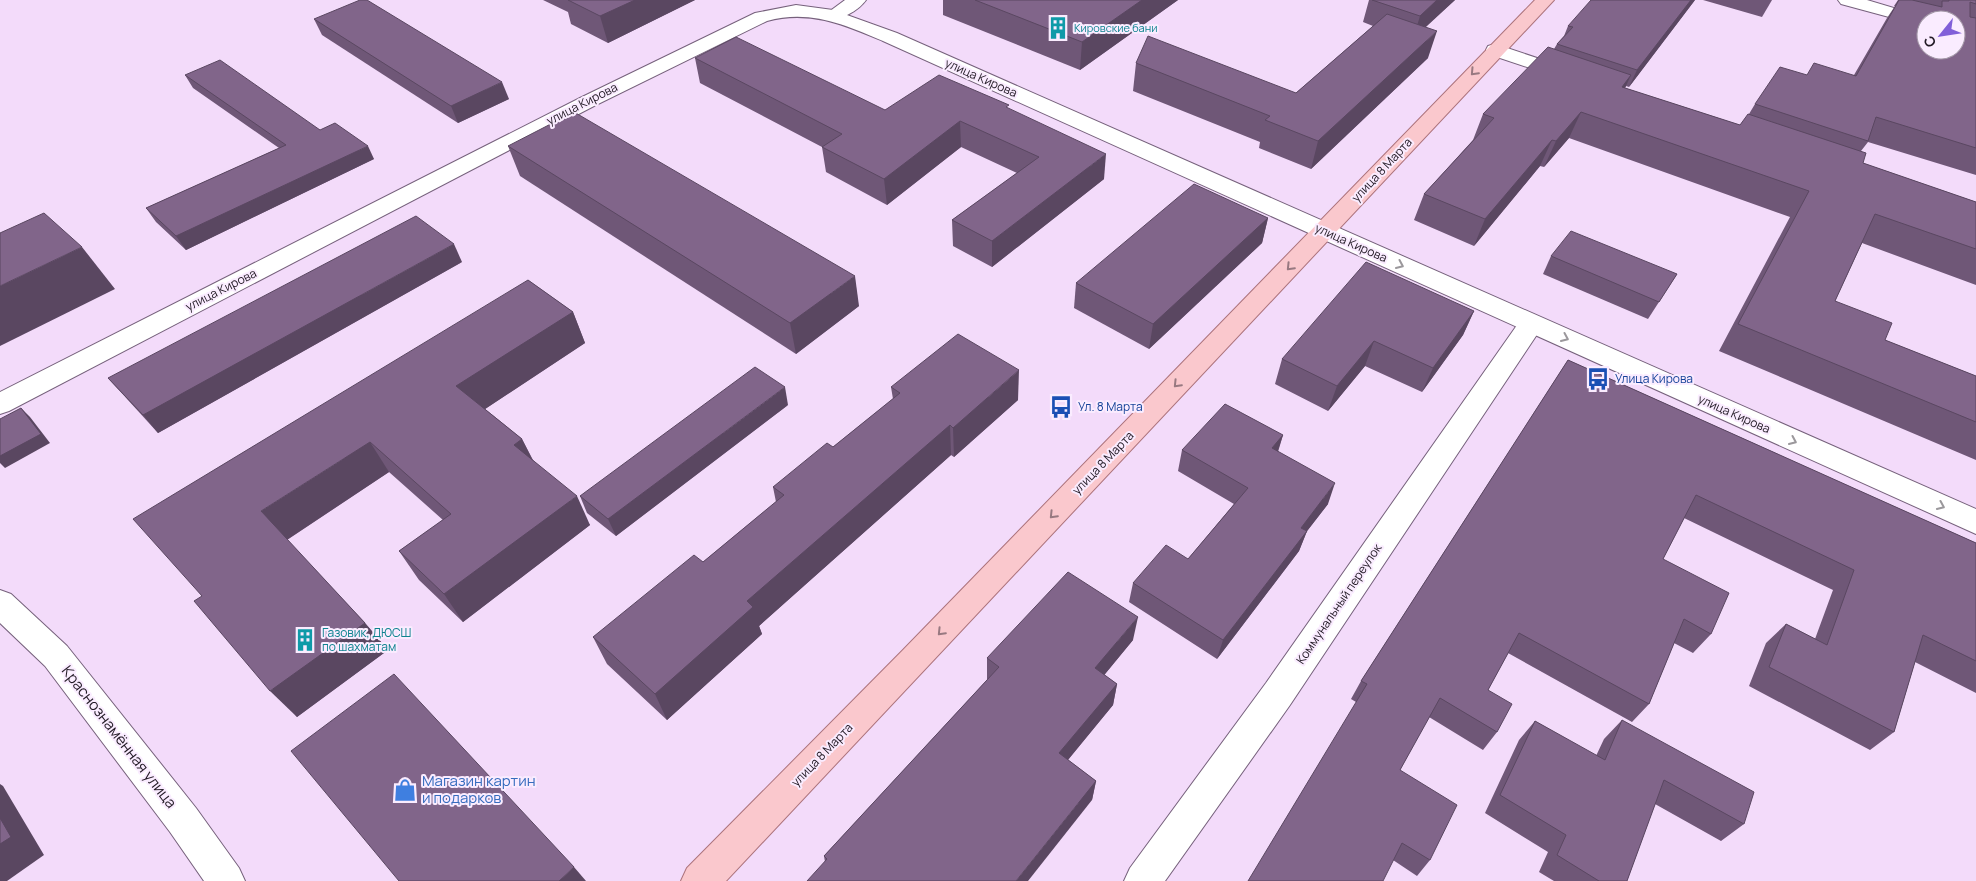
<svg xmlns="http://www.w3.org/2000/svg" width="1976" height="881" font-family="Manrope,sans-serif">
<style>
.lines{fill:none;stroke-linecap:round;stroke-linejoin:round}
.minor-casing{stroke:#76617c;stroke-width:2}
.secondary-casing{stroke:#76617c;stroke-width:2}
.primary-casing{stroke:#ac737c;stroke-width:2}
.minor{fill:#fff;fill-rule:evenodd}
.secondary{fill:#fff;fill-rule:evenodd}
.primary{fill:#fac8cd;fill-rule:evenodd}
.wall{fill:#6f5777}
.shaded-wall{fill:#5a4761}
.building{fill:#81658a;stroke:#5a4761;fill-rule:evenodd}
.oneway{stroke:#987981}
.oneway2{stroke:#9b989c}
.labels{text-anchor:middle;stroke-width:4;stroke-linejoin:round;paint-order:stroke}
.far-culture-label{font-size:11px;fill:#0d838f;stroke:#faecff;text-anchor:start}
.street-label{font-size:12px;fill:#211924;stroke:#faecff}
.transit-label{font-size:12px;fill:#164399;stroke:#faecff;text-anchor:start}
.culture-label{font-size:12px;fill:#0d838f;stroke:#faecff;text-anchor:start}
.near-street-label{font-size:15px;fill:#211924;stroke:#faecff}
.near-shop-label{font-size:15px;fill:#366cbe;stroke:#faecff;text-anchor:start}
</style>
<rect width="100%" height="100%" fill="#f3dbfa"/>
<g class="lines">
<defs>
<g id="minor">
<path d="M845,0H866C859,10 841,21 829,18L826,14Z"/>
<polygon points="1838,0 1867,0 1934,20 1926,20 1926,27 1841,4"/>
<polygon points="1495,44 1576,71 1579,75 1576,79 1569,81 1488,54 1486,50 1488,46"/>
<polygon points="1531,315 1540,318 1543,324 1540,330 1290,705 1165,881 1124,881 1130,868 1266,683 1522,318"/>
</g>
<g id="secondary">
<path d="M796,5L833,10L897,33L1976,509V534L883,41C845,25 810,9 767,21L594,106L9,411L0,414V392L580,98L755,13Z"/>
<polygon points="0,590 11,594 67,646 196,808 239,868 245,881 204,881 170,832 45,666 0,623"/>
</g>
<polygon id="primary" points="1535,0 1554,0 726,881 681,881 687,868 903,650"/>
</defs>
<use href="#minor" class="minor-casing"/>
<use href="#secondary" class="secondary-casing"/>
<use href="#primary" class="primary-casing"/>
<use href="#minor" class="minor"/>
<use href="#secondary" class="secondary"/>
<use href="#primary" class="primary"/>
</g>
<g class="wall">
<polygon points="543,0 695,0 608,43 571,24 568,12"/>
<polygon points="943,0 1178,0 1080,70 943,15"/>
<polygon points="1369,0 1455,0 1425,27 1428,58 1311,169 1259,148 1260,142 1133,91 1136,63 1296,93 1373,26 1363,22"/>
<polygon points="1695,0 1629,87 1626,86 1625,88 1740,125 1749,114 1755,104 1807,75 1854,75 1887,18 1895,6 1894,6 1898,0 1976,0 1976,175 1868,142 1861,151 1863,163 1976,202 1976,285 1862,243 1835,301 1885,340 1976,376 1976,460 1719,351 1790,217 1569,138 1544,167 1540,166 1474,246 1414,220 1424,194 1473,140 1483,114 1554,49 1557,44 1564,36 1568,26"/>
<polygon points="1703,0 1772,0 1762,17"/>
<polygon points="314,19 509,99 458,123 322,35"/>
<polygon points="695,58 885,110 1009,109 1104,179 992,267 953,246 952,220 1017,173 961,147 887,205 826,172 822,147 700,83"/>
<polygon points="185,75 320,130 374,159 186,250 156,222 146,208 279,148 193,88"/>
<polygon points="508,146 859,306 796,354 520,176"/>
<polygon points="1268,218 1262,243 1149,349 1074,308 1076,283"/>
<polygon points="1551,256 1677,274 1648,319 1543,274"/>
<polygon points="462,262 158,433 108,378"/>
<polygon points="528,280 573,312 585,343 485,409 522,439 533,460 590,525 463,622 419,580 399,551 443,520 389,472 287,540 365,623 388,650 297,717 202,596"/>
<polygon points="1474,311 1463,335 1422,392 1365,366 1328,411 1275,384 1282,359"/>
<polygon points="1568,360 1976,543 1976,693 1915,662 1894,732 1870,750 1749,686 1766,643 1786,624 1815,639 1833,590 1684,518 1663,559 1711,634 1693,653 1674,643 1649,704 1632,722 1508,653 1488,690 1497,732 1483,750 1429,717 1400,770 1430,860 1417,876 1393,860 1356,702 1351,699 1361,681"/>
<polygon points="891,387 1018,400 954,457 951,455 759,626 762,634 667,720 607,664 593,637 703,562 776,502 773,487 833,447 893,399"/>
<polygon points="788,405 616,536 587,513 580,496"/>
<polygon points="1283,435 1278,452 1328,504 1307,531 1299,551 1217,659 1129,602 1133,583 1188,559 1234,504 1178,471 1182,450"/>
<polygon points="1133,640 1104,675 1117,684 1113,705 1068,760 1096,781 1092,800 825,862 824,856 987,680 987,658"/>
<polygon points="1622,720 1744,824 1721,841 1655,804 1627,881 1554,881 1539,872 1548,852 1485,813 1519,740 1535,721 1596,756 1604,739"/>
</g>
<g class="shaded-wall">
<polygon points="635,0 695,0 608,43 600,16"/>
<polygon points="1142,0 1178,0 1080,70 1082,42"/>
<polygon points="1437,0 1455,0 1413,39 1420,16"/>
<polygon points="1691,0 1695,0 1629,87 1637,70"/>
<polygon points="1437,31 1428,58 1311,169 1318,141"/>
<polygon points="1631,75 1619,101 1622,87"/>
<polygon points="502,82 509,99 458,123 451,106"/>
<polygon points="1581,112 1569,138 1544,167 1556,141"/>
<polygon points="960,121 961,147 887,205 884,179"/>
<polygon points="1552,140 1540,166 1474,246 1485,219"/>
<polygon points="368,146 374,159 186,250 176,236"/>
<polygon points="1106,154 1104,179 992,267 992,241"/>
<polygon points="1268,218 1262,243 1149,349 1153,324"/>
<polygon points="454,244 462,262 158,433 143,415"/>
<polygon points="82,247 115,289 0,346 0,286"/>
<polygon points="855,276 859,306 796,354 790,323"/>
<polygon points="1474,311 1463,335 1422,392 1433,368"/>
<polygon points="573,312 585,343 473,417 456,386"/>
<polygon points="1374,341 1365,366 1328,411 1337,386"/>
<polygon points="1019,370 1018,400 954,457 953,428"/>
<polygon points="785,387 788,405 616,536 608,519"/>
<polygon points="21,408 30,417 50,443 5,468 0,463 0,456"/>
<polygon points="950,425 951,455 759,626 762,634 667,720 655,694 747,601"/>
<polygon points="1283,435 1276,456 1272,448"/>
<polygon points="522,439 537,469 514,445"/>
<polygon points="370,442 389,472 285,541 261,511"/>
<polygon points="1335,483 1328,504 1294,548 1301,528"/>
<polygon points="577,496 590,525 463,622 444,594"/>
<polygon points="1307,531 1299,551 1217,659 1223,640"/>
<polygon points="1138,617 1133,640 1092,690 1095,668"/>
<polygon points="365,623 388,650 297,717 270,691"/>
<polygon points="1117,684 1113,705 1057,773 1059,753"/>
<polygon points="1096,781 1092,800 1028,881 1016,881"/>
<polygon points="0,784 3,786 44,855 7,881 0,881"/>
<polygon points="574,867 586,881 559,881"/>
</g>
<g class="building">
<polygon points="360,0 367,0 502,82 451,106 314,19"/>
<polygon points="568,0 635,0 600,16"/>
<polygon points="975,0 1142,0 1082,42"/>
<polygon points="1372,0 1437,0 1420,16"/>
<polygon points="1591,0 1691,0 1637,70 1557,44 1573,27 1568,26"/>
<path d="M1899,0H1912L1942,7V1H1949V0H1976V4L1970,2V17L1976,18V148L1876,117L1868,141L1755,104L1780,67L1807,75L1814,63L1856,76ZM1926,20H1956V50H1926Z"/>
<polygon points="1387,14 1437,31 1318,141 1265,120 1270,116 1136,63 1148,36 1296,93"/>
<polygon points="736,37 885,110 939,75 1009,105 1006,107 1106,154 992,241 952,220 1039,157 960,121 884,179 822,147 842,134 695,58"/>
<polygon points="1548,47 1631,75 1622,87 1740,125 1748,114 1866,153 1863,163 1976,202 1976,249 1875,214 1835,301 1892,323 1885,340 1976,376 1976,422 1738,324 1809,191 1581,112 1556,141 1552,140 1485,219 1424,194 1494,118 1483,114"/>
<polygon points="220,60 320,130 335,123 368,146 176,236 146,208 286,145 185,75"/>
<polygon points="574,112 855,276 790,323 508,146"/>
<polygon points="1194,184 1268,218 1153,324 1076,283"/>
<polygon points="44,213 82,247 0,286 0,233"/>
<polygon points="416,216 454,244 143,415 108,378"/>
<polygon points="1571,231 1677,274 1659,302 1551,256"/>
<polygon points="1366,262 1474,311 1433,368 1374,341 1337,386 1282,359"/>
<polygon points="528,280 573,312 456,386 522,439 514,445 577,496 444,594 399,551 451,514 370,442 261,511 365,623 270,691 194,601 202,596 133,519"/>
<polygon points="958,334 1019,370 953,428 950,425 747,601 753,607 655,694 593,637 694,555 703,562 784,495 773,487 827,443 833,447 900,393 891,387"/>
<polygon points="1568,360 1976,543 1976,661 1923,635 1894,732 1769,667 1786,624 1827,645 1854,570 1696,495 1663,559 1729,593 1711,634 1684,619 1649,704 1519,633 1488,690 1512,704 1497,732 1440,698 1400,770 1457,805 1430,860 1402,843 1383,881 1248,881 1367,684 1361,681"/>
<polygon points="755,367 785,387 608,519 580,496"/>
<polygon points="1225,404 1283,435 1272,448 1335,483 1301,528 1307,531 1223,640 1133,583 1166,545 1188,559 1248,488 1182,450"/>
<polygon points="21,408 41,434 0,456 0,419"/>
<polygon points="1068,572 1138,617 1095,668 1117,684 1059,753 1096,781 1016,881 807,881 827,859 824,856 999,667 987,658"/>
<polygon points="394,674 574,867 559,881 399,881 291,751"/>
<polygon points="1622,720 1754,792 1744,824 1664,780 1627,881 1599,881 1557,855 1566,835 1500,795 1535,721 1605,760"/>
<polygon points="0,818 11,837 0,844"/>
</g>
<defs><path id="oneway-chevron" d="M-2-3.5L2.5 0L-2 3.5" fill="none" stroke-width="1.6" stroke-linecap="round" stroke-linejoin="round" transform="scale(1.25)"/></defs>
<g class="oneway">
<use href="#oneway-chevron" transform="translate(1474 72) rotate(133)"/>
<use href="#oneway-chevron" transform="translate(1290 267) rotate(134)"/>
<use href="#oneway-chevron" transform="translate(1177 384) rotate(134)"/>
<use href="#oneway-chevron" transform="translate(1053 515) rotate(134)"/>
<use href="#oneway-chevron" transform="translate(941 632) rotate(134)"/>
</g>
<g class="oneway2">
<use href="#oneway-chevron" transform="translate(1400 265) rotate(24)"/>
<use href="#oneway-chevron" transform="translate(1565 338) rotate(24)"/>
<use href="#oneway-chevron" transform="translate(1793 441) rotate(24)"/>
<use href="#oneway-chevron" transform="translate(1941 506) rotate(24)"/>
</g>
<defs>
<symbol id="building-bare" viewBox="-9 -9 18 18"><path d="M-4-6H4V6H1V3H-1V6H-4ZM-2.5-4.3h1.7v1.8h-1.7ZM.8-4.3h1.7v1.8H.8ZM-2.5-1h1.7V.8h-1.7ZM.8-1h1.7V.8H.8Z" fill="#0f9aa8" stroke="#faecff" stroke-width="2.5" paint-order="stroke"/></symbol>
<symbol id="bus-bare" viewBox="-9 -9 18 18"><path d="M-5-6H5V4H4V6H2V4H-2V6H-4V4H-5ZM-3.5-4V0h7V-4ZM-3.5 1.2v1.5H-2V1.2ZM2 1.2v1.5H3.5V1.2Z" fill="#1a4fb4" stroke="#faecff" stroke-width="2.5" paint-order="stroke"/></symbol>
<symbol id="shop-bare" viewBox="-9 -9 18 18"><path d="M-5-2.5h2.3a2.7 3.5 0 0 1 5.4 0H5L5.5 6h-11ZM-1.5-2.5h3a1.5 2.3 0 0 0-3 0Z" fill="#3f7fe0" stroke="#faecff" stroke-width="2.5" paint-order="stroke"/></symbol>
</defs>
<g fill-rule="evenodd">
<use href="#building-bare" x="1042" y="12" width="32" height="32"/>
<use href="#bus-bare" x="1582" y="363" width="32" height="32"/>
<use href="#bus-bare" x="1045" y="391" width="32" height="32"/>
<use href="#building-bare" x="289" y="624" width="32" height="32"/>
<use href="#shop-bare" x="389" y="774" width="32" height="32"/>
</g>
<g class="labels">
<g class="far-culture-label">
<text x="1074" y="32">Кировские бани</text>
</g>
<g class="street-label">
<text transform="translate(981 78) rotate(24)" y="4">улица Кирова</text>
<text transform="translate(582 104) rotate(-27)" y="4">улица Кирова</text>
<text transform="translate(1382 170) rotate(-47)" y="4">улица 8 Марта</text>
<text transform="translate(1351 243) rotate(24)" y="4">улица Кирова</text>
<text transform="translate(221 290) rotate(-27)" y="4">улица Кирова</text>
<text transform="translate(1734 414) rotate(24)" y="4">улица Кирова</text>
<text transform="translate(1103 463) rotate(-46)" y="4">улица 8 Марта</text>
<text transform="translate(1339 604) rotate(-56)" y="4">Коммунальный переулок</text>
<text transform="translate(822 755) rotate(-46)" y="4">улица 8 Марта</text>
</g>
<g class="transit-label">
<text x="1615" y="383">Улица Кирова</text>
<text x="1078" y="411">Ул. 8 Марта</text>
</g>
<g class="culture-label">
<text x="322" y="637">Газовик, ДЮСШ<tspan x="322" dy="14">по шахматам</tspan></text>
</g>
<g class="near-street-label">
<text transform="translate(119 737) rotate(52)" y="5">Краснознамённая улица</text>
</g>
<g class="near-shop-label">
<text x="422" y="786">Магазин картин<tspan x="422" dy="17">и подарков</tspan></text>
</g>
</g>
<g transform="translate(1941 35) rotate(240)"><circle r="24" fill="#faecff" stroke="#a398a7"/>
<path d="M0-4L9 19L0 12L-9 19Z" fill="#815fd9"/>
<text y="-8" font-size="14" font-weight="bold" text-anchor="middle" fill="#211924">С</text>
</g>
</svg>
